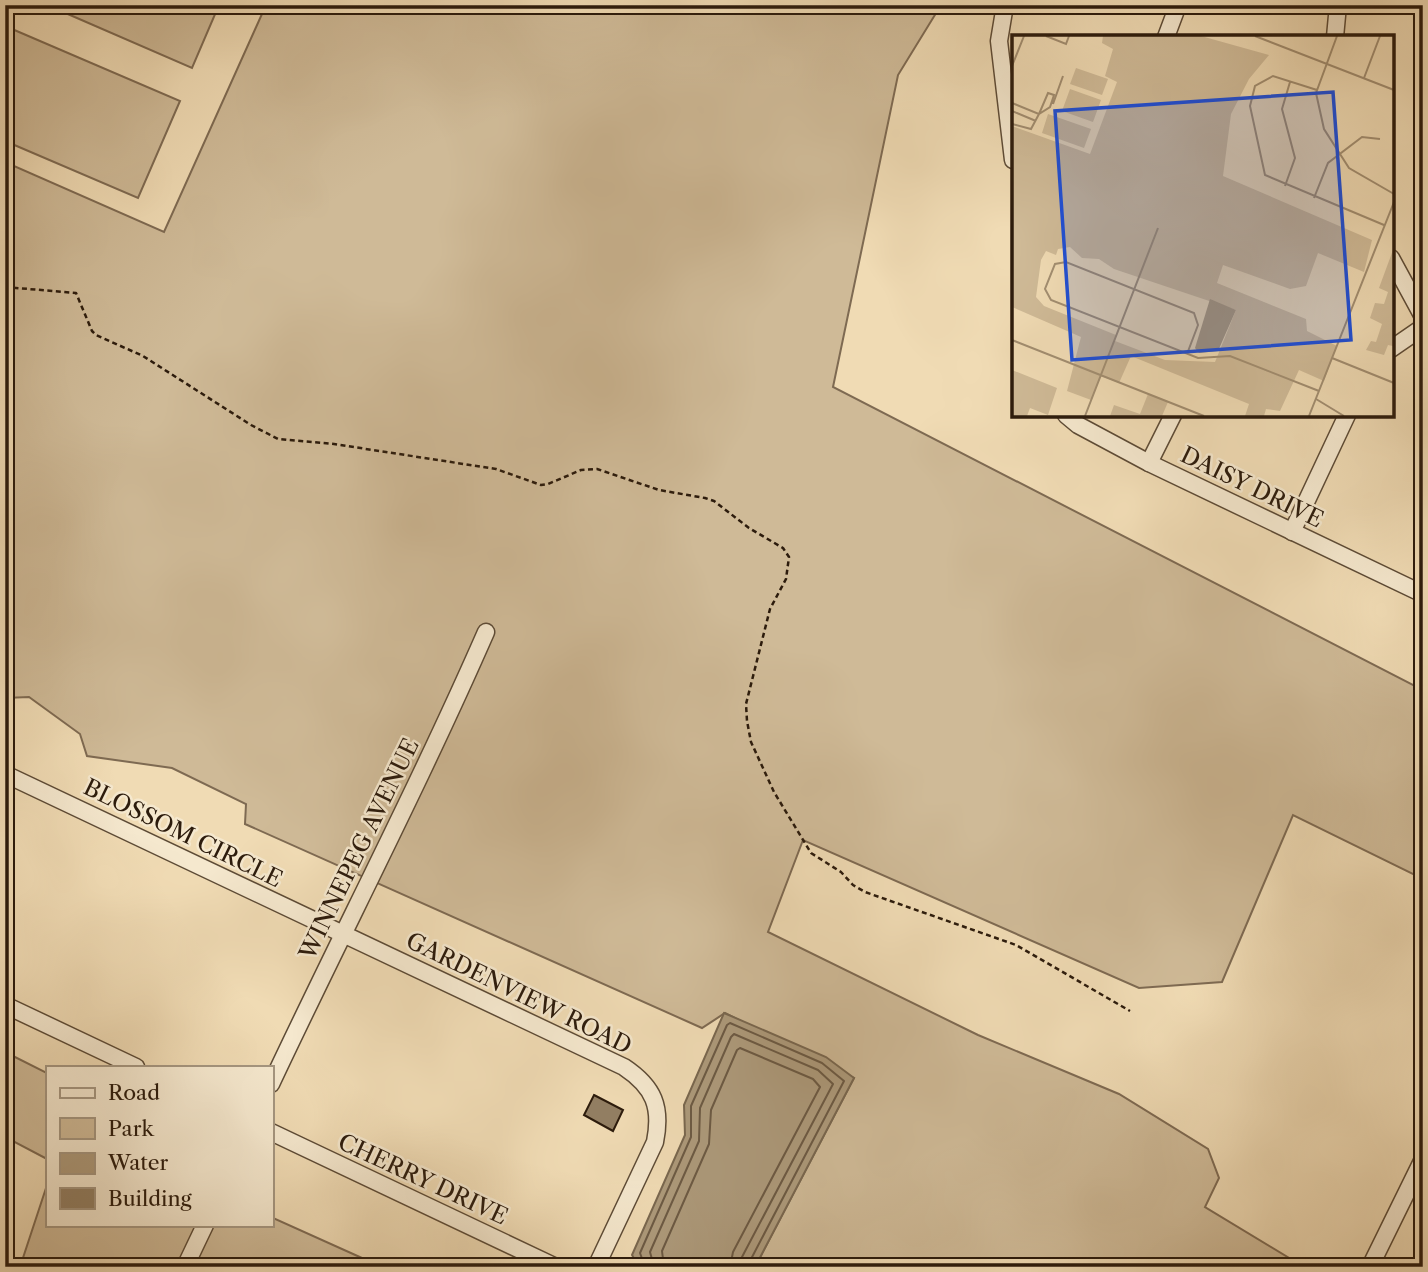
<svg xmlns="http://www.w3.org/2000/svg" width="1428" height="1272" font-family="'Libre Caslon Text',serif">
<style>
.green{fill:#cfba97;stroke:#7e6a52;stroke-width:2}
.water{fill:#ad9a7b;stroke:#79674f;stroke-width:2}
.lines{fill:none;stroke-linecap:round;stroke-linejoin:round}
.shore{stroke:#6c5a44;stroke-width:2}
.building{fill:#927f63;stroke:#2c1b0c;stroke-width:2}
.minor-casing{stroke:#5d4b36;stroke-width:19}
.path{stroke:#2c1b0c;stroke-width:2.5;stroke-dasharray:5 3.5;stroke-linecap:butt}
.minor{stroke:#f5e8ce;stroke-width:16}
.labels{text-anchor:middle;stroke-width:5;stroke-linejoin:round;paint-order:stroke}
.street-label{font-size:23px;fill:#2c1b0c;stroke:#f5e8ce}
.inset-road{fill:none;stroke:#a28e71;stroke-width:2}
.view{fill:#1d4ed8;fill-opacity:0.15;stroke:#1d4ed8;stroke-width:3.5}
.inset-edge{fill:none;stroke:#2c1b0c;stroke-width:3.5}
</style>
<rect width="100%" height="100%" fill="#f0dbb4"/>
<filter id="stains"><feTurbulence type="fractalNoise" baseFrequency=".00286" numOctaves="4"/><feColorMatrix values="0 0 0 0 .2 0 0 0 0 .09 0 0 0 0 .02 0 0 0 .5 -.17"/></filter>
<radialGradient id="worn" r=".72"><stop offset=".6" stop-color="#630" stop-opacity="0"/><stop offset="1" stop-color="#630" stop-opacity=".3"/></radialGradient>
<g class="green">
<polygon points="47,5 219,5 192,68"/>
<polygon points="266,5 941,5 898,75 833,387 1423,690 1423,879 1293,815 1222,982 1139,988 803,840 768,932 978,1035 1119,1094 1208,1149 1219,1178 1205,1207 1304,1267 755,1267 854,1078 725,1013 702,1028 245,824 246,804 172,768 87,756 80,734 29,697 5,698 5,162 164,232"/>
<polygon points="5,26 180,101 138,198 5,141"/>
<polygon points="5,1052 47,1073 47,1159 5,1137"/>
<polygon points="47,1185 47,1225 271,1225 271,1217 382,1267 20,1267"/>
</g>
<polygon class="water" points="724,1013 826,1057 854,1078 755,1267 639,1267 632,1255 685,1135 684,1105"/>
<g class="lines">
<g class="shore">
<polyline points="645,1267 640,1253 691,1137 691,1106 727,1025 730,1023 822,1063 844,1081 750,1261 749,1267"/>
<polyline points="654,1267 650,1252 699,1141 700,1108 731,1037 734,1034 818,1070 833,1084 742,1257 740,1267"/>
<polyline points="664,1267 662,1251 709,1144 711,1110 737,1050 740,1048 813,1079 820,1087 733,1252 730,1267"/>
</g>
</g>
<polygon class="building" points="594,1095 623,1110 613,1131 584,1115"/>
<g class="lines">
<defs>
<g id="minor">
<polyline points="1005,5 999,41 1013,160"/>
<polyline points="1166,37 1178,5"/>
<polyline points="1335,37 1338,5"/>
<polyline points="1391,258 1423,317"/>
<polyline points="1391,349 1423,327"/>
<polyline points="1066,415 1078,425 1149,463 1423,594"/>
<polyline points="1149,463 1173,415"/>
<polyline points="1292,532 1347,415"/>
<path d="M5,774L624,1067C654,1087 662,1107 655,1142L596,1267"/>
<polyline points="5,1005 136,1067"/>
<path d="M271,1084C342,933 419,785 486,632"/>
<polyline points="271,1132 556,1267"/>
<polyline points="185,1267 205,1225"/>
<polyline points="1370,1267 1423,1159"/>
</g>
</defs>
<use href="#minor" class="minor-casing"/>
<polyline class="path" points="5,287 76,293 92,331 96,335 143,356 251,425 278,439 334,444 496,469 541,485 548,484 581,470 597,469 659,490 705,498 714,501 749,528 783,548 789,557 786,579 770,609 746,704 747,721 751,742 774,792 811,853 841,872 853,885 865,892 1016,945 1130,1011"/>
<use href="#minor" class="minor"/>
</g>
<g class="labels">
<g class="street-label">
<text transform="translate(1252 487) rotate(26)" y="8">DAISY DRIVE</text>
<text transform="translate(183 833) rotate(26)" y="8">BLOSSOM CIRCLE</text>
<text transform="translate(359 849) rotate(-64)" y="8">WINNEPEG AVENUE</text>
<text transform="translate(519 993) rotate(26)" y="8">GARDENVIEW ROAD</text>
<text transform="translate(423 1179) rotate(25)" y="8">CHERRY DRIVE</text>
</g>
</g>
<g transform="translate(1012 35)">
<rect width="382" height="382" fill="#f0dbb4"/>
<path d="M91,1H189L257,20L237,44L219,79L211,141L360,205L352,237L306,218L294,251L278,254L211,230L205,248L294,284L295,296L325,311L312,346L287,335L268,376L254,374L252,381H233L237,369L119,321L107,348L89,341L79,365L55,356L69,302L0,272V91L78,119L105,47L93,41L101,14L90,8ZM58,212L70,223L87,224L102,234L224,275L203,327L153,325L103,306L104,300L32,271L24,262L29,225L34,216L44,220L46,214ZM64,33L96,44L90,60L58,49ZM58,54L89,65L81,87L50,76ZM36,79L79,94L72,113L30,98ZM381,215V311L376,310L372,320L354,315L359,306L364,307L370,289L358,283L363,268L372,269L376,257L367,253ZM0,335L45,353L36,380L18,373L15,381H0ZM136,359L156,367L150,381H98L102,370L128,379Z" fill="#cfba97" fill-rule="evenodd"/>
<path d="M198,264L224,275L206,316L187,318L183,313Z" fill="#ad9a7b"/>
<path class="inset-road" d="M34,1L54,9L57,1M243,1L382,55M325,1L304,58L312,94L337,133L382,159M0,31L12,1M352,43L368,1M305,55L261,41L243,51L238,71L253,140L372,190M36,58L42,60L38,72L27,79ZM0,68L27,79L19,94L0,89M41,69L51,41M0,76L24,86M273,151L283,123L270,74L278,47M302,163L316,128L350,102L368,104M0,305L192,381M175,319L186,290L182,278L54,227L43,229L33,254L39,265L186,323L218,321L307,356M320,323L382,348M304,364L332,381M73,381L146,193M297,381L382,167"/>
<path class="view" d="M321,57L339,305L60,325L43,76Z"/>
<rect width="382" height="382" class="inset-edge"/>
</g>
<rect width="1428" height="1272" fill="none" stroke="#f0dbb4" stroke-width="28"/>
<rect x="7" y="7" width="1414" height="1258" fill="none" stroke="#2c1b0c" stroke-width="3.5"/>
<rect x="14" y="14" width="1400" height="1244" fill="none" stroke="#2c1b0c" stroke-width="2"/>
<rect x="46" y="1066" width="228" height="161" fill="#f5e8ce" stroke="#a59680" stroke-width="2"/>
<rect x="60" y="1088" width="35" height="10" fill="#f5e8ce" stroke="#a59680" stroke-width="2"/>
<text x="108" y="1100" font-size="21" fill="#2c1b0c">Road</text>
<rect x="60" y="1118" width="35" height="21" fill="#cfba97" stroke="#a59680" stroke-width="2"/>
<text x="108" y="1136" font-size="21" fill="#2c1b0c">Park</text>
<rect x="60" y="1153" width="35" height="21" fill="#ad9a7b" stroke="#a59680" stroke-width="2"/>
<text x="108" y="1170" font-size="21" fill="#2c1b0c">Water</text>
<rect x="60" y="1188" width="35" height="21" fill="#927f63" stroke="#a59680" stroke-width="2"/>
<text x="108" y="1206" font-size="21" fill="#2c1b0c">Building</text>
<rect width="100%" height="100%" filter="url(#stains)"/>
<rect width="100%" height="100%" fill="url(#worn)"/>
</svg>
